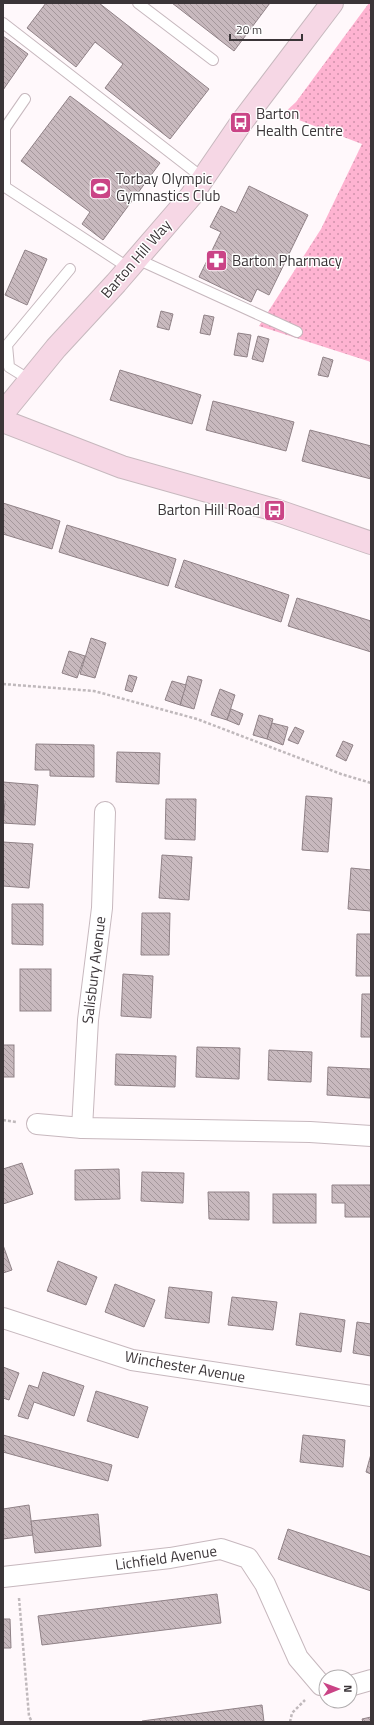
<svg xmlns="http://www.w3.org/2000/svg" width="374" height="1725" font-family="'Titillium Web',sans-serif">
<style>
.park{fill:url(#park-dots)}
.building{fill:url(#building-back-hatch);stroke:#908287}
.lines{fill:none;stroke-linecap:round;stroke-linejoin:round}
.lane-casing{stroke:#c7b8be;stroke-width:12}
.street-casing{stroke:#c7b8be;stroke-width:22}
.secondary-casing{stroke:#c7b8be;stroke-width:24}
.path{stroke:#c0b9bc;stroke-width:2.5;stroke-dasharray:3 2;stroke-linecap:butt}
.lane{stroke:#fff;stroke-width:10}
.street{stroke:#fff;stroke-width:20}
.secondary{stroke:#f6d7e5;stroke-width:22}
.labels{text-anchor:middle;stroke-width:3;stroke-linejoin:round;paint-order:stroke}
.poi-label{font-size:15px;fill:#3b3538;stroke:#fff;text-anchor:start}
.street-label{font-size:15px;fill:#3b3538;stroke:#fff}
</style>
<defs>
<pattern id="park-dots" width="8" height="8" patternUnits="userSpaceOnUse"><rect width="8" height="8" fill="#feb3d1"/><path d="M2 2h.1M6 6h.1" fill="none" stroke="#cf92ab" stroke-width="1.8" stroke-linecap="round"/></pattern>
<pattern id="building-back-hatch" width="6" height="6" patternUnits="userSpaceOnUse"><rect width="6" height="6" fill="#c8b9be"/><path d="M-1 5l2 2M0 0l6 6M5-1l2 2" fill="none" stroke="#a4979b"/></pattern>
</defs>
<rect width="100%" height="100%" fill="#fff8fb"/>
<polygon class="park" points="369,3 371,3 371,362 259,326 321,229 362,144 283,114 296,102"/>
<g class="building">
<polygon points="46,3 99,3 209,89 170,139 105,88 123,64 95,42 76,67 27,28"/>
<polygon points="172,3 270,3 234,51"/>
<polygon points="3,36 28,54 3,90"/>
<polygon points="70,96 160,163 103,240 82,224 90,212 21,161"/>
<polygon points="249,186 308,215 269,295 257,289 251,302 199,277 221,232 210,227 221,206 236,213"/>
<polygon points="25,250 47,259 27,305 5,295"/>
<polygon points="161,311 173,314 169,330 157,327"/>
<polygon points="204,315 214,317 210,335 200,333"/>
<polygon points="238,333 251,335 247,357 234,355"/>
<polygon points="258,336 269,339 263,362 252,359"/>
<polygon points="323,357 333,360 328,377 318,375"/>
<polygon points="120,370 201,395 192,424 110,400"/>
<polygon points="213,401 294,422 286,451 206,430"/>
<polygon points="310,430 371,446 371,479 302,461"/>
<polygon points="3,503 60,521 52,549 3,534"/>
<polygon points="67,525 176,559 168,586 59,552"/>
<polygon points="184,560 289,595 281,622 175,587"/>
<polygon points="297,598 371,621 371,652 288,626"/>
<polygon points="91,638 106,643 95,678 80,674"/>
<polygon points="69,651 85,656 77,678 62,673"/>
<polygon points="129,675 137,677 132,692 125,690"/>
<polygon points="188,676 202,680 194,709 180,705"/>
<polygon points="172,681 186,685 180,705 165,700"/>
<polygon points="220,689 235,695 227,720 211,715"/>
<polygon points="231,709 243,714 239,725 227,720"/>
<polygon points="259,715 273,719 267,739 253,735"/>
<polygon points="272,723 288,727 283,745 267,739"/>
<polygon points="295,727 304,731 298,744 288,740"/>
<polygon points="343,741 353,745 346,761 336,756"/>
<polygon points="36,744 94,745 94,777 50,776 50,770 35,770"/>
<polygon points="117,752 160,753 159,784 116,782"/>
<polygon points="3,782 38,785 35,825 3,823 5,801 3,801"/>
<polygon points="306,796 332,798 328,852 302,850"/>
<polygon points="166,799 196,799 195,840 165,839"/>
<polygon points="3,842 33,844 29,888 3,886"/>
<polygon points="162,855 192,857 189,900 159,898"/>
<polygon points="351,868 371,870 371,911 348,909"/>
<polygon points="12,904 43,904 43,945 12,944"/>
<polygon points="142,913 170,913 169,955 141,955"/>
<polygon points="357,934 371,934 371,976 356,976"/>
<rect x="20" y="969" width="31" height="42"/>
<polygon points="123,974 153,976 151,1018 121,1016"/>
<polygon points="362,994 371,994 371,1037 361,1037"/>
<rect x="3" y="1045" width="11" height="32"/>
<polygon points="197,1047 240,1048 239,1079 196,1077"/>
<polygon points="269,1050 312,1052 311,1082 268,1080"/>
<polygon points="116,1054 176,1056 175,1087 115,1085"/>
<polygon points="328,1067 371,1069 370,1098 327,1095"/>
<polygon points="22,1163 33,1194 3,1204 3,1169"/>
<polygon points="119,1169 120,1199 75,1200 75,1170"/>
<polygon points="142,1172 184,1173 183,1203 141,1201"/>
<polygon points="332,1185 371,1185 371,1217 345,1217 345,1203 332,1203"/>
<polygon points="208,1192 249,1192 249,1220 209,1219"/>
<rect x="273" y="1194" width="43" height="29"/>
<polygon points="3,1245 12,1270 3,1273"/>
<polygon points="58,1261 97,1277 86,1305 47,1291"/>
<polygon points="115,1284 155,1300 144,1327 105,1312"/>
<polygon points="169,1287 212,1292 209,1323 165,1318"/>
<polygon points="232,1297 277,1302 273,1330 228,1325"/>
<polygon points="300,1313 345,1320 341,1352 296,1345"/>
<polygon points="357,1322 371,1324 371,1356 353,1353"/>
<polygon points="3,1367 19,1373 9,1400 3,1398"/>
<polygon points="43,1372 84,1386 74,1416 34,1402 28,1419 18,1416 29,1385 38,1388"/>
<polygon points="96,1391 148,1407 138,1438 87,1421"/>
<polygon points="3,1435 112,1465 108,1481 3,1452"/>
<polygon points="303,1435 345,1440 343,1467 300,1462"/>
<polygon points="371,1454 371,1474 366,1472"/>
<polygon points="29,1505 33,1535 3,1539 3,1509"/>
<polygon points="98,1514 101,1546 35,1553 31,1521"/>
<polygon points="288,1529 371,1557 371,1591 278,1559"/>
<polygon points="217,1594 221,1623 42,1645 38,1616"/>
<polygon points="3,1619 10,1619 11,1648 3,1648"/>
<polygon points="262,1705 264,1722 143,1722 142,1721"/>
<polygon points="371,1717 371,1722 363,1722 362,1719"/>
</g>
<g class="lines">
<defs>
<g id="lane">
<polyline points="138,3 213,60"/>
<polyline points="3,23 203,178"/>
<polyline points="25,99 5,128 5,187 129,268"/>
<polyline points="137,259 297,332"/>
<polyline points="30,380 9,367 7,345 70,269"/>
</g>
<g id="street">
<polyline points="37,1124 82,1128 310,1132 371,1136"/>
<polyline points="82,1128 88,1020 102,908 105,812"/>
<polyline points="3,1318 132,1360 371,1396"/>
<polyline points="3,1577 170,1558 221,1549 248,1558 265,1584 298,1658 321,1685 326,1685"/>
<polyline points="350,1686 371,1680"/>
</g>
<g id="secondary">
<polyline points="3,413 56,348 116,283 191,196 241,123 332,3"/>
<polyline points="3,421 122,467 275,510 371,543"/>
</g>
</defs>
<use href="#lane" class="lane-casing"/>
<use href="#street" class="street-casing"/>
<use href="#secondary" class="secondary-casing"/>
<g class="path">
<polyline points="3,684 94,691 197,719 341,774 371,783"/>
<polyline points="3,1120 16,1122"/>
<polyline points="19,1598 29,1716 32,1722"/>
<polyline points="290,1722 292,1713 305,1700"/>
</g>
<use href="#lane" class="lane"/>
<use href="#street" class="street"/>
<use href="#secondary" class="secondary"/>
</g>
<defs>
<symbol id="bus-square" viewBox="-11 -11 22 22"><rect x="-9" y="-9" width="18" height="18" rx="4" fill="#ca4486" stroke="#fff"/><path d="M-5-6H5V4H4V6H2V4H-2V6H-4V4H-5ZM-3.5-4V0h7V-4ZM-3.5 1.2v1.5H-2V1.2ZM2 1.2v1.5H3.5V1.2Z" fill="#fff"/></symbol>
<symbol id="stadium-square" viewBox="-11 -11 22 22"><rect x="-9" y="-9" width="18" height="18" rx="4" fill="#ca4486" stroke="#fff"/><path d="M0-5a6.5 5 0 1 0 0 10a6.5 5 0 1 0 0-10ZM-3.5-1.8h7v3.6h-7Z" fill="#fff"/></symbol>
<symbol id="pharmacy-square" viewBox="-11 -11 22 22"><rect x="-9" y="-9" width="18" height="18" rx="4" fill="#ca4486" stroke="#fff"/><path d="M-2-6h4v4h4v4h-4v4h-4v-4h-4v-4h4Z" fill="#fff"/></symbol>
</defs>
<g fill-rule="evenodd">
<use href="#bus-square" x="228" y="110" width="25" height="25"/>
<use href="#stadium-square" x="88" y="176" width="25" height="25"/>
<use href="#pharmacy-square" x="204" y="248" width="25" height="25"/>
<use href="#bus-square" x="262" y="498" width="25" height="25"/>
</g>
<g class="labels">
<g class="poi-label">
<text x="256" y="119">Barton<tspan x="256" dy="17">Health Centre</tspan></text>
<text x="116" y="184">Torbay Olympic<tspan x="116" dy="17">Gymnastics Club</tspan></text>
<text x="232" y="266">Barton Pharmacy</text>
<text x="260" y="515" text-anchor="end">Barton Hill Road</text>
</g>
<g class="street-label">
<text transform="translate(136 259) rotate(-49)" y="5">Barton Hill Way</text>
<text transform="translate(94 970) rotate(-83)" y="5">Salisbury Avenue</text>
<text transform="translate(185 1367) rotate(10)" y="5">Winchester Avenue</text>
<text transform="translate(166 1558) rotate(-8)" y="5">Lichfield Avenue</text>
</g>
</g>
<rect width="374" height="1725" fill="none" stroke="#3b3538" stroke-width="8"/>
<g transform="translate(338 1689) rotate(89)"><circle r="19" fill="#ffffff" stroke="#b1aeaf"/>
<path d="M0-3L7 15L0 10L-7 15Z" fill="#ca4486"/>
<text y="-6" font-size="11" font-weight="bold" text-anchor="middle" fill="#3b3538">N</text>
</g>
<path d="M230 34v6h72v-6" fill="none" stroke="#3b3538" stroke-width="2"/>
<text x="236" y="34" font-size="12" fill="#3b3538" stroke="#ffffff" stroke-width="3" paint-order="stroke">20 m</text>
</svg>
